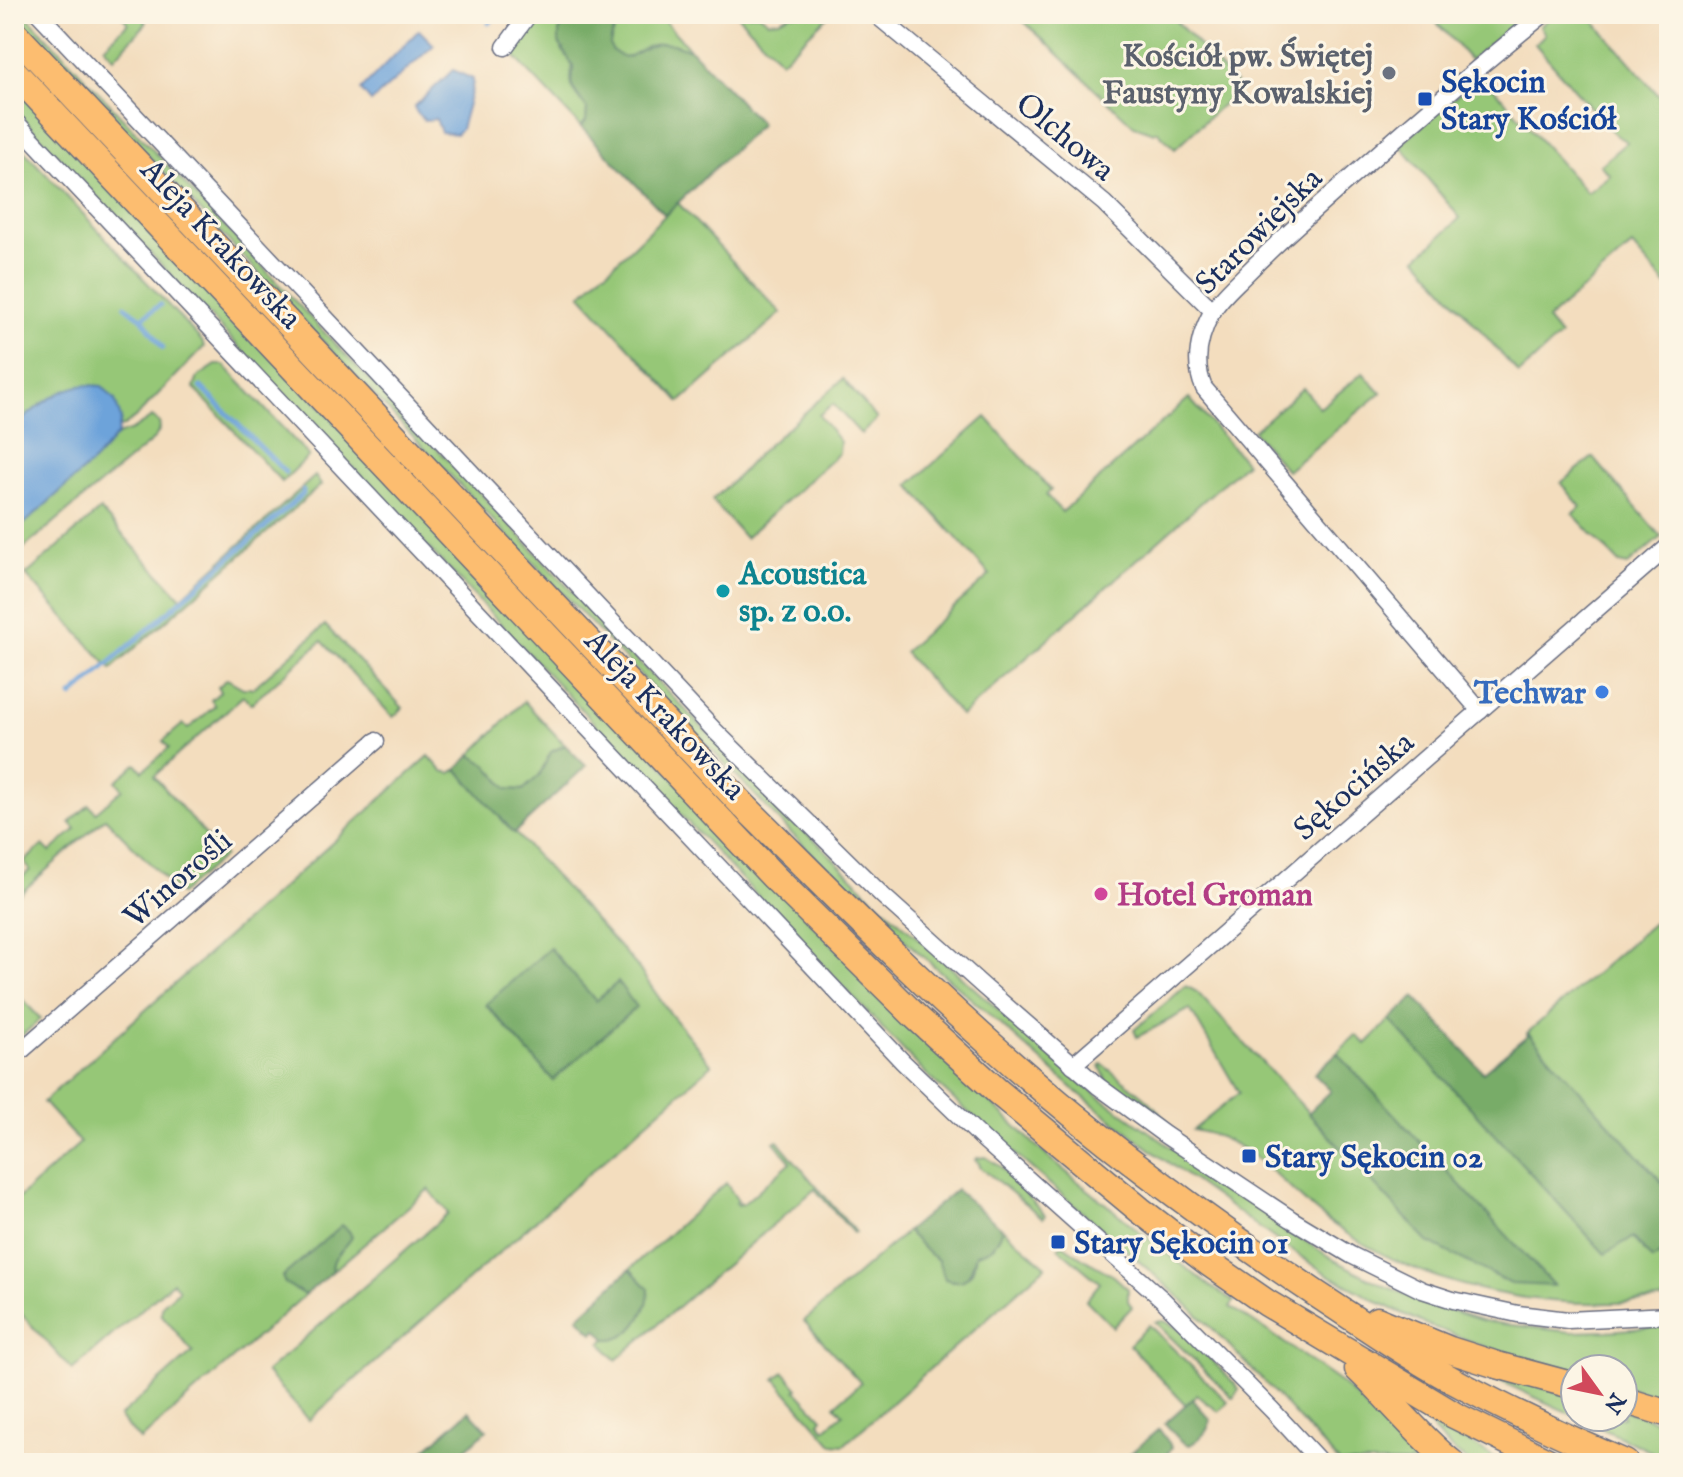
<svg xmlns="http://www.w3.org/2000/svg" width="1683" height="1477" font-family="'IM FELL English',serif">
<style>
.green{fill:#96c777;stroke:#587b6a;stroke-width:2;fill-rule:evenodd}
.forest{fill:#78ac68;stroke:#4a6e63;stroke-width:2}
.water{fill:#6da3da;stroke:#44699c;stroke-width:2}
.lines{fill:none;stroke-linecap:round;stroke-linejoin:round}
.stream{stroke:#6da3da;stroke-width:5}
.minor-casing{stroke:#676c80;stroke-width:19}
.primary-casing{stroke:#676c80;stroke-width:29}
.minor{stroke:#fff;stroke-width:16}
.primary{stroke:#fcbd6f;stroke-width:26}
.worship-dot{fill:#6b7280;stroke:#fcf5e5;stroke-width:3}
.transit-dot{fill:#1a4fb4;stroke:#fcf5e5;stroke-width:3}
.culture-dot{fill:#0f9aa8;stroke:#fcf5e5;stroke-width:3}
.shop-dot{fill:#3f7fe0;stroke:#fcf5e5;stroke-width:3}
.hotel-dot{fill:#d1479c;stroke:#fcf5e5;stroke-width:3}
.labels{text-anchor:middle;stroke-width:6;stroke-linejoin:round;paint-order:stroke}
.worship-label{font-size:32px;font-weight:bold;fill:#5b616d;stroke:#fcf5e5;text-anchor:end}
.transit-label{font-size:32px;font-weight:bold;fill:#164399;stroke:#fcf5e5;text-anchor:start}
.street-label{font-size:32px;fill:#1b2f5e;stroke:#fcf5e5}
.culture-label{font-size:32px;font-weight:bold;fill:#0d838f;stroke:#fcf5e5;text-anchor:start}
.shop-label{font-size:32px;font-weight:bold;fill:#366cbe;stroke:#fcf5e5;text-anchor:end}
.hotel-label{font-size:32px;font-weight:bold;fill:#b23c85;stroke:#fcf5e5;text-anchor:start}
</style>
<rect width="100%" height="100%" fill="#fcf5e5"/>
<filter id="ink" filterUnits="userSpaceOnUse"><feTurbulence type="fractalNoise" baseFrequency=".0125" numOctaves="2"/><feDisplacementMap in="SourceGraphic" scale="16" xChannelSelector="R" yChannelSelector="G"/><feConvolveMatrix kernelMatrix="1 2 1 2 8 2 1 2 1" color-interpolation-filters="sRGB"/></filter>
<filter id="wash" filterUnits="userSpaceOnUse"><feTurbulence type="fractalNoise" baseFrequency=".006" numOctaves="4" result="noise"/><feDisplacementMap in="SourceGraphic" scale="32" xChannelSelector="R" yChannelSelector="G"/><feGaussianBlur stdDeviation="1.8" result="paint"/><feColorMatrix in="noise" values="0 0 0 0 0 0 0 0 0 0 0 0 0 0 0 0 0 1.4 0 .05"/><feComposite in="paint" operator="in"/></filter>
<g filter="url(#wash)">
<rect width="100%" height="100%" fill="#f3ddbe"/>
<g class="green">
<polygon points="15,14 25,14 355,365 467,479 621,644 711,736 874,899 1083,1085 1293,1233 1336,1261 1382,1285 1434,1305 1484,1321 1503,1324 1571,1332 1607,1331 1669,1326 1669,1401 1623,1385 1623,1369 1575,1369 1575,1371 1486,1347 1425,1324 1378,1302 1327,1274 1282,1244 1159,1156 1077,1092 867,907 793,835 350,370"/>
<polygon points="120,14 144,14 146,24 114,58 104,47 128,23"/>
<path d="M543,14H573L565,22L562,50C579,67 568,69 572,87C574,95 583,102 587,109L586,121L581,127L510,52Z"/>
<polygon points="591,14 636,14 644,20 651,14 658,14 691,50 673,44 647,47 628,57 622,57 611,50 609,44 614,32 602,16"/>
<polygon points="736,14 759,14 768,21 779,20 791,14 830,14 781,61"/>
<polygon points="1016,14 1169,14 1240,88 1175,149 1157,131 1154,133 1134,126"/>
<polygon points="1429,14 1509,14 1516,22 1470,60"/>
<polygon points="1555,14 1588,14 1669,107 1669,288 1632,246 1547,320 1560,336 1519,374 1417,258 1460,218 1400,145 1481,74 1587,193 1610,175 1600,165 1627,142 1617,136 1604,123 1535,44 1545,34 1540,26"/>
<path d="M14,84L906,1022L1049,1158L1154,1243L1210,1286L1234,1301L1230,1307L1269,1332L1337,1380L1429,1463H1340C1287,1407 1235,1348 1178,1296C1093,1219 1004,1148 921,1069L14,109Z"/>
<polygon points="14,140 202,341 204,347 135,418 124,426 119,427 121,418 41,404 14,427"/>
<polygon points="678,203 781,313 680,402 581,295 602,273 607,271"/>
<polygon points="216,365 224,365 309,456 282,482 194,388 198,377"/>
<polygon points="1363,373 1381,393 1287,471 1253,431 1303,388 1320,408"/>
<polygon points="843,379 877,419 861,434 833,404 819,415 840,442 839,453 745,538 712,500 740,474 759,453"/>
<polygon points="1189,398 1246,463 961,716 904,652 990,575 909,485 986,417 1051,490 1046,495 1062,512"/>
<polygon points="152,417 159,422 160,429 154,439 14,556 14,533 95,460 117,435 132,430"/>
<polygon points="1593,457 1661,537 1628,565 1619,563 1573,514 1581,507 1561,483"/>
<polygon points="315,476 321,485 111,669 26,575 100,510 181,598"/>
<polygon points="325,625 403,708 393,717 322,641 251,704 243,696 154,776 224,856 180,894 105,818 14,899 14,884 30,870 24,862 43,845 50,852 76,829 70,822 89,805 96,812 123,789 116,781 136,764 143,771 169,748 163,741 183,724 188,729 215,706 211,700 220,692 218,687 227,679 243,688 253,688"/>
<polygon points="524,701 565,745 551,752 539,776 523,790 507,789 494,773 471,755"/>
<path d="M429,756L442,771L451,773L457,769L636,965L669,1012L712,1065L309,1420L266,1372L448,1213L429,1189L333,1271C330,1261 335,1257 342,1250L285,1283L305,1295L140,1440L119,1417L193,1352L161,1314L163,1304L179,1290L173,1282L72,1370L14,1306V1202L80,1143L43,1102ZM596,1001L553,1080L486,1005V1004Z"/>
<polygon points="1665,913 1669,918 1669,1190 1527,1033"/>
<path d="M1186,986L1197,992L1428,1242L1553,1286L1337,1053L1356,1035L1366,1044L1390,1020L1604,1253L1634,1237L1652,1260L1669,1250V1299C1550,1313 1425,1292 1327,1220C1282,1187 1254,1139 1193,1130L1239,1093L1190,1009L1137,1037L1134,1030Z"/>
<polygon points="14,991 41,1019 14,1042"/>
<path d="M1102,1064C1123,1081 1159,1103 1170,1128L1108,1084L1100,1066Z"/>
<path d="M777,1140L855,1232L853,1233L815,1189L616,1360L601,1343L606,1339C632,1340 647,1313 649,1289L630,1269L726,1183L738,1201L736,1203L738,1205L740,1203L742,1205L791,1162L774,1142Z"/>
<polygon points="986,1157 1001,1167 1045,1215 1043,1218 980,1167 979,1163 975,1160 977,1158"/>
<path d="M1003,1229L1046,1266L844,1445L832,1444L775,1379L784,1372L798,1388L796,1390L822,1418L819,1422L825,1429L843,1414L835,1405L861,1383L804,1321L907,1231L929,1254L938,1260L942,1268L960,1281C975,1275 973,1269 976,1254C994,1249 995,1246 1003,1229Z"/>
<polygon points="1062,1244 1084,1259 1114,1276 1128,1289 1128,1301 1132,1307 1113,1327 1086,1300 1100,1283 1058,1248"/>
<polygon points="1164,1321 1182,1330 1235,1384 1239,1390 1233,1398 1155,1322"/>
<polygon points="1149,1325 1228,1402 1219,1412 1197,1395 1186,1405 1129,1345"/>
<polygon points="1470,1367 1575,1397 1575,1417 1623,1417 1623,1410 1669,1425 1669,1460"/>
<polygon points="1415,1411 1504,1463 1470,1463 1450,1448"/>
</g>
<g class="forest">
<path d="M573,14C590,14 602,13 614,27L610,44L612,50L622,57H628L647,47L661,43L673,44L691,50L761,124L665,215L581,127L586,121L587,109L572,87L573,66L559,43V31Z"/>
<polygon points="565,745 586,766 514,833 457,769 471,755 487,765 507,789 523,790 539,776 551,752"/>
<polygon points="550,948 596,1001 618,982 636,1007 553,1080 486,1004"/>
<polygon points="1415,997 1483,1072 1529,1034 1669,1190 1669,1250 1652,1260 1633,1237 1605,1254 1390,1020"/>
<polygon points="1337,1053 1554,1286 1511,1284 1428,1242 1308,1113 1331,1091 1314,1074"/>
<path d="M956,1190L1003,1229C994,1248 995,1248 976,1254C971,1273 969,1287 945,1279L938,1260L929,1254L907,1231Z"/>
<path d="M342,1225L349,1231L352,1237C346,1249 329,1257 333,1271L305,1295L285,1283L282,1277Z"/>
<path d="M630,1269L649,1289C650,1306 636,1332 619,1338C616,1339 609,1339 606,1339L597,1329L593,1333L578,1317Z"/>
<path d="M1192,1399L1210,1419C1210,1431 1200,1439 1190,1445C1180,1443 1172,1431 1165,1423Z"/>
<polygon points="469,1411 487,1430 484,1433 449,1463 410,1463"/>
<path d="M1159,1429L1172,1447C1161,1468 1139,1463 1119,1463Z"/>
</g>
<g class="water">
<polygon points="419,30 434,45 371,102 361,90"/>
<polygon points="453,70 473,79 472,89 461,129 456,134 441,132 436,119 424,120 417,113 414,107"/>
<path d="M86,385L102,386L115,400L121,419L117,435L95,460L14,533V427C36,408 57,388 86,385Z"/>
</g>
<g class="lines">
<g class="stream">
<polyline points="489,23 499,14"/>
<polyline points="125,306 142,318 160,305"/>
<polyline points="142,318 163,348"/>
<polyline points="201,387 285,472"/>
<polyline points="72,696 303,494 303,491"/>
</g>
</g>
</g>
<g filter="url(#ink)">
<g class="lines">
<defs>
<g id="minor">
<polyline points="39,14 715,731 883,896 983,986 1098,1086 1165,1135 1291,1219 1351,1255 1422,1290 1453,1300 1518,1314 1568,1320 1669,1315"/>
<polyline points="875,14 1104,203 1213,311"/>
<polyline points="505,47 529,14"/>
<polyline points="14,120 903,1062 984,1140 1162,1299 1272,1410 1321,1463"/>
<path d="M1480,711L1204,388C1193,363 1199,336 1212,312C1220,298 1233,287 1244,276C1266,254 1288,233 1311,213C1387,145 1464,78 1544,14"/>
<polyline points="14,1057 376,741"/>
<polyline points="1073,1065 1669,546"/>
</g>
<g id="primary">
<path d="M14,33L744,806C827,888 909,972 996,1049C1097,1139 1206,1220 1318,1295C1367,1327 1415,1361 1467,1388C1518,1415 1572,1440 1625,1463"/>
<polyline points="14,72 774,877 915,1016 997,1091 1140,1210 1209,1263 1267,1303 1454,1415 1551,1463"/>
<polyline points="1377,1320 1450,1350 1497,1365 1575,1386"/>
<path d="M1358,1369C1391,1400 1417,1435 1452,1463"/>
<polyline points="1623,1400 1669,1414"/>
</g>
</defs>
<use href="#minor" class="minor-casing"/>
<use href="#primary" class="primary-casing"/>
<use href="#minor" class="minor"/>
<use href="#primary" class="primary"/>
</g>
</g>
<circle class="worship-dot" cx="1389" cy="73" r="8"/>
<g class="transit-dot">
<rect x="1417" y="91" width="16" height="16" rx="4"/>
<rect x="1241" y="1148" width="16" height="16" rx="4"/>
<rect x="1050" y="1234" width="16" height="16" rx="4"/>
</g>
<circle class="culture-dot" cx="723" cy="591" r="8"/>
<circle class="shop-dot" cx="1602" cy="692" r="8"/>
<circle class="hotel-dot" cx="1101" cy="894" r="8"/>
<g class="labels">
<g class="worship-label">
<text x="1373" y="66">Kościół pw. Świętej<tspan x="1373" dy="37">Faustyny Kowalskiej</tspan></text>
</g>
<g class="transit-label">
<text x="1441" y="92">Sękocin<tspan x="1441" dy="37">Stary Kościół</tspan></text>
<text x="1265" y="1167">Stary Sękocin 02</text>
<text x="1074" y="1253">Stary Sękocin 01</text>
</g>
<g class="street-label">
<text transform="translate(1066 136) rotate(40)" y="11">Olchowa</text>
<text transform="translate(1258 230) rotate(-45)" y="11">Starowiejska</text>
<text transform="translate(222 243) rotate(47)" y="11">Aleja Krakowska</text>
<text transform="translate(666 714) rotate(47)" y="11">Aleja Krakowska</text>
<text transform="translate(1353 785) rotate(-41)" y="11">Sękocińska</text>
<text transform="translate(177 878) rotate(-41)" y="11">Winorośli</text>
</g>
<g class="culture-label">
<text x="739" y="584">Acoustica<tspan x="739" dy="37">sp. z o.o.</tspan></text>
</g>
<g class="shop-label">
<text x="1586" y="703">Techwar</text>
</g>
<g class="hotel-label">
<text x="1117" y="905">Hotel Groman</text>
</g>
</g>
<rect width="1683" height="1477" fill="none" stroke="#fcf5e5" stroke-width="48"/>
<g transform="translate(1599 1393) rotate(123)"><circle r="38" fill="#fcf5e5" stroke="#a2a6af" stroke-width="2"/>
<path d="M0-6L14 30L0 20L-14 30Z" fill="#d1495b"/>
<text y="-12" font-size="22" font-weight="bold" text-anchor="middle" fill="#1b2f5e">N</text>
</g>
</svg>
